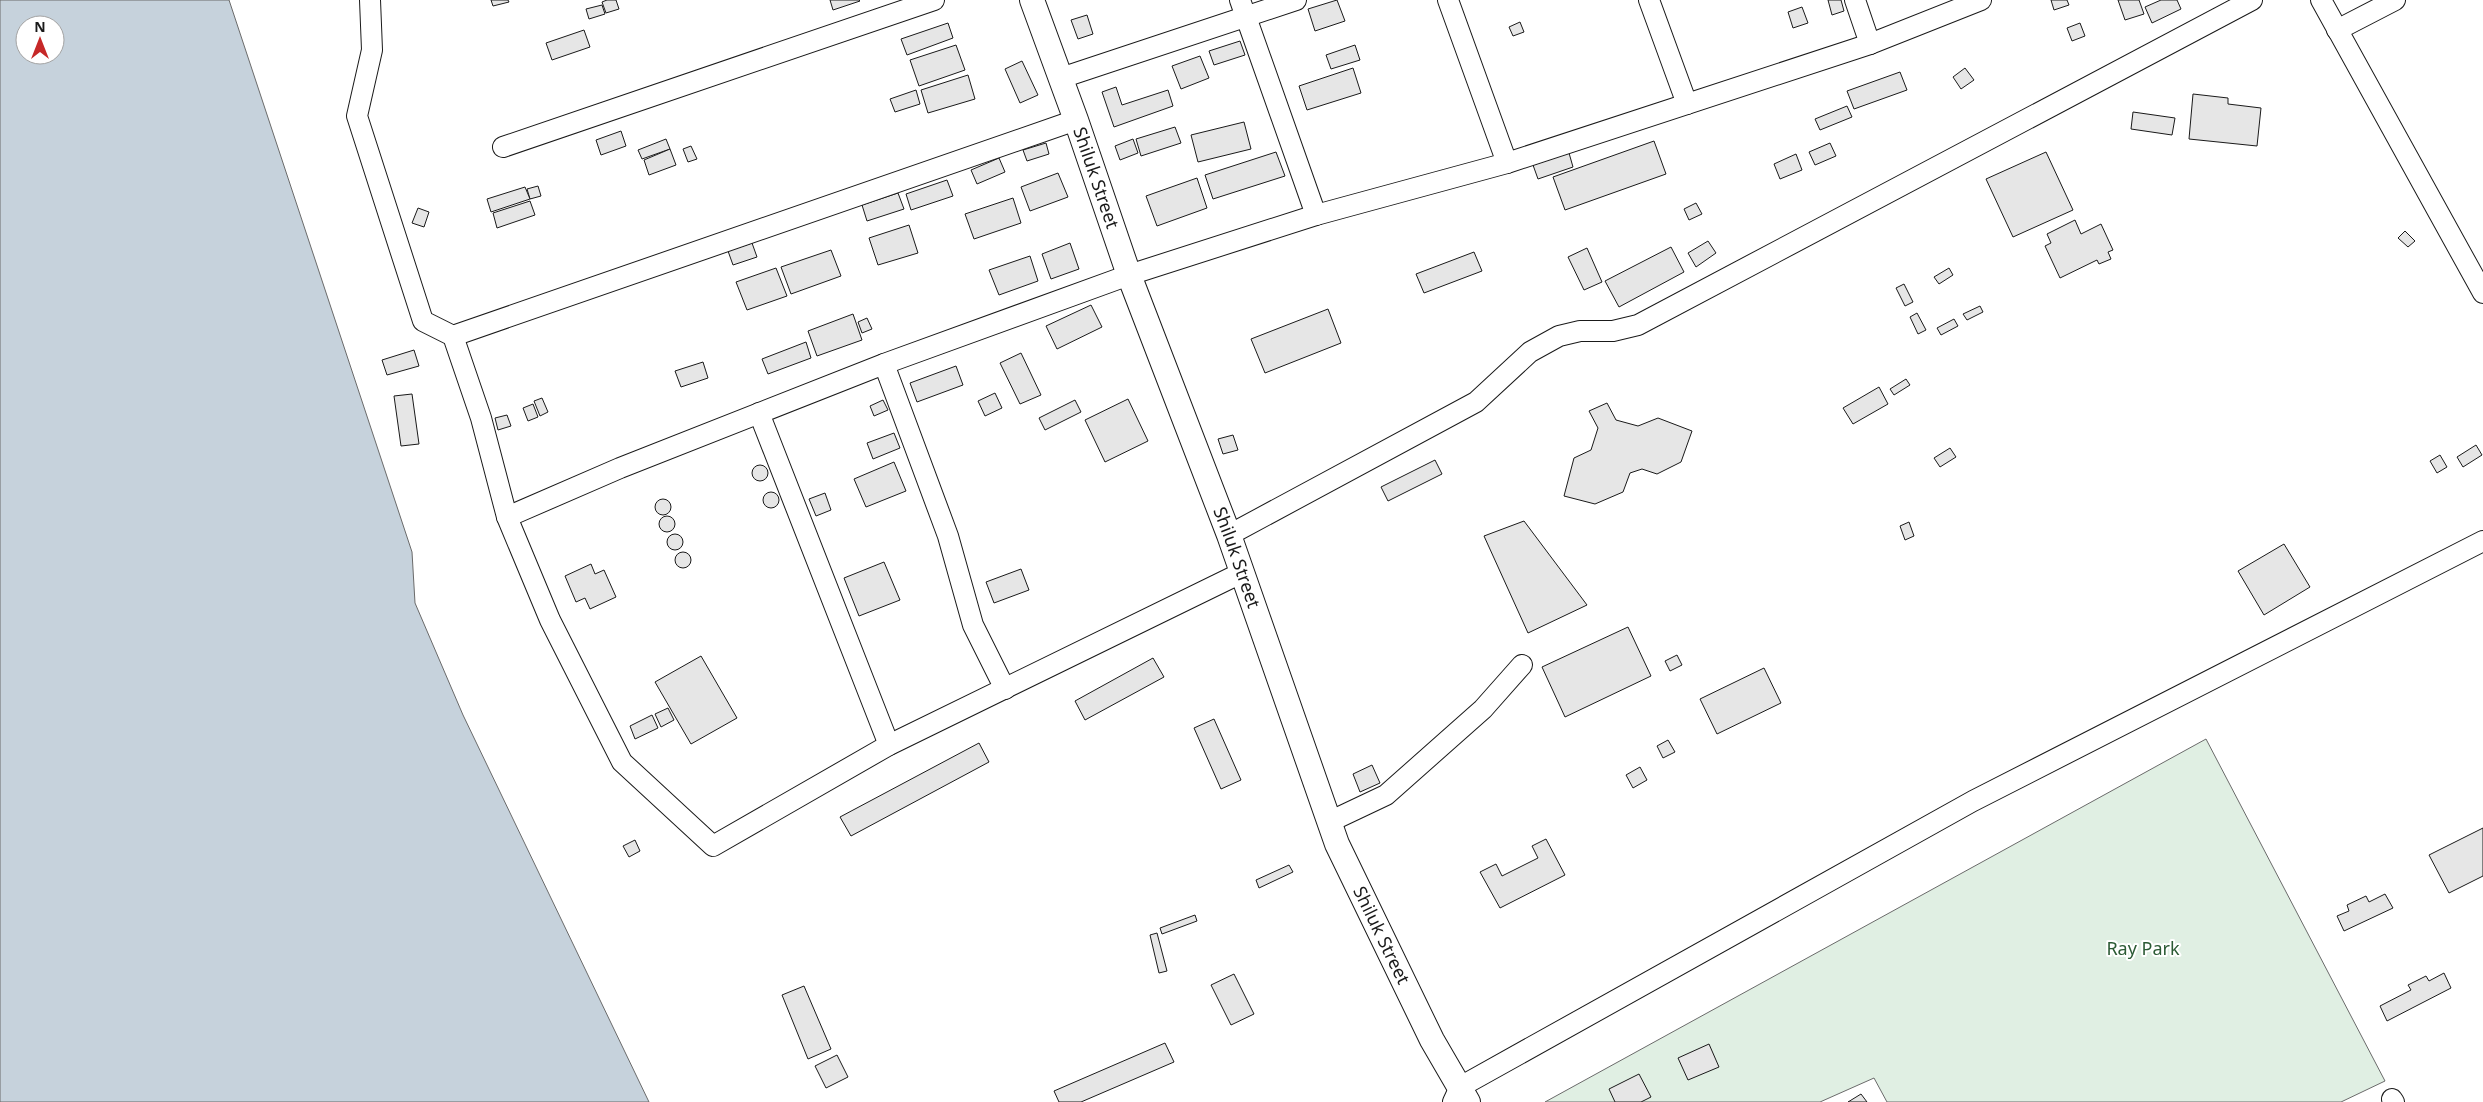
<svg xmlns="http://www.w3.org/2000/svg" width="2483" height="1102" font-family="'Noto Sans',sans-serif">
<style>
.green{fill:#e0efe3;stroke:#6a6a6a}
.water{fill:#c6d2dc;stroke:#6a6a6a;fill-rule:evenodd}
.building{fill:#e6e6e6;stroke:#1a1a1a}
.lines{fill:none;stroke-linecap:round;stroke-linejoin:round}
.minor-casing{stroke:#1a1a1a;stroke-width:22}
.tertiary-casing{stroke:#1a1a1a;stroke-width:26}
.minor{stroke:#fff;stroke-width:20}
.tertiary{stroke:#fff;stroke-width:24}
.labels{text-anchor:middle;stroke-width:4;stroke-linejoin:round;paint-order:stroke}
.street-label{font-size:18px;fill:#1a1a1a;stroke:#fff}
.park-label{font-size:18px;fill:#2b5a34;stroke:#fff}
</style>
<rect width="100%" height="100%" fill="#fff"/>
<polygon class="green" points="2206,739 2385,1081 2341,1102 1887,1102 1874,1078 1820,1102 1545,1102"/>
<path class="water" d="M0,0H229L412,552L415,603L463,715L649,1102H0ZM25,25H55V55H25Z"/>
<g class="building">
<polygon points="491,0 508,0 509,2 493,6"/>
<polygon points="607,0 616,0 619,9 606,13 602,2"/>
<polygon points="830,0 859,0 860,1 833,10"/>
<polygon points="1337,0 1345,21 1315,31 1308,9"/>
<polygon points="1828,0 1841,0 1844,11 1832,15"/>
<polygon points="2051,0 2067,0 2069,5 2054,10"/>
<polygon points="2118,0 2139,0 2144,14 2125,20"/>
<polygon points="2161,0 2177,0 2181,9 2152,23 2145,7"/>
<polygon points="602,5 605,14 589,19 586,9"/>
<polygon points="1802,7 1808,23 1793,28 1788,12"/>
<polygon points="1087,15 1093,34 1078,39 1071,20"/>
<polygon points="1520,22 1524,32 1513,36 1509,27"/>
<polygon points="948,23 953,38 907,55 901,39"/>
<polygon points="2080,23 2085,36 2072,41 2067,28"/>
<polygon points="584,30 590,47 552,60 546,43"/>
<polygon points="1240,41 1245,55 1214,65 1209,51"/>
<polygon points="956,45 965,70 919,86 910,60"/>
<polygon points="1355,45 1360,60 1331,69 1326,55"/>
<polygon points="1200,56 1209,78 1181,89 1172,66"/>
<polygon points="1022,61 1038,95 1020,103 1005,69"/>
<polygon points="1353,68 1361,93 1307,110 1299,86"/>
<polygon points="1965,68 1974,80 1961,89 1953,77"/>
<polygon points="1900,72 1907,90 1854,109 1847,91"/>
<polygon points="968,75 975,99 928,113 921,90"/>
<polygon points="1116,87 1122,105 1168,90 1173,106 1114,127 1102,92"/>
<polygon points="916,90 920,104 895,112 890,99"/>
<polygon points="2193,94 2228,98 2228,104 2261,108 2257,146 2189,139"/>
<polygon points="1847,106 1852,117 1820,130 1815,119"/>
<polygon points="2133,112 2175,118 2172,135 2131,129"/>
<polygon points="1244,122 1251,149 1198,162 1191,135"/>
<polygon points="1175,127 1181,143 1141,156 1136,139"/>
<polygon points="621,131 626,146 601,155 596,140"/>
<polygon points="666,139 670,149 642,159 638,150"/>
<polygon points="1133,139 1138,153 1120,160 1115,146"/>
<polygon points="1654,141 1666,174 1565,210 1553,177"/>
<polygon points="1046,143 1049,154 1027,161 1023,150"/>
<polygon points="1830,143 1836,156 1815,165 1809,152"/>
<polygon points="691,146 697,159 688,162 683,149"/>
<polygon points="670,149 676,165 649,175 644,160"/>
<polygon points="1276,152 1285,176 1213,199 1205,175"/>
<polygon points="2046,152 2073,210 2013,237 1986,179"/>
<polygon points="1569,153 1573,167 1538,179 1533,165"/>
<polygon points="1796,154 1802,170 1780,179 1774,164"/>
<polygon points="999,158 1005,172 977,184 971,170"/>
<polygon points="1058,173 1068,197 1030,211 1021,187"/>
<polygon points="1197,178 1207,208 1157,226 1146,196"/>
<polygon points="947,180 953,196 911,210 906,194"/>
<polygon points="538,186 541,196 530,199 527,189"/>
<polygon points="525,187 530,199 491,212 487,199"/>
<polygon points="898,193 904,209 867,221 862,205"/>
<polygon points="1013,198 1021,223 974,239 965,214"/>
<polygon points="530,201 535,215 497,228 493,213"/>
<polygon points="1696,203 1702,214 1689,220 1684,209"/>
<polygon points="418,208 429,212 424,227 412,223"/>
<polygon points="2075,220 2081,234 2101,224 2113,250 2108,252 2111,259 2099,264 2097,260 2060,278 2045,246 2051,243 2047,234"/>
<polygon points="909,225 918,253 878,265 869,238"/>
<polygon points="2405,231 2415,241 2408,247 2398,238"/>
<polygon points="1708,241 1716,253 1696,267 1688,253"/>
<polygon points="752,243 757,257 733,265 728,251"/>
<polygon points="1070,243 1079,269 1051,279 1042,254"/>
<polygon points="1671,247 1684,272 1619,307 1605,281"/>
<polygon points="1587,248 1602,282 1584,290 1568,257"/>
<polygon points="831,250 841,276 791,294 781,267"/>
<polygon points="1474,252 1482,271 1424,293 1416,274"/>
<polygon points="1030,256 1038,281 999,295 989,270"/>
<polygon points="776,268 787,296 747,310 736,282"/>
<polygon points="1949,268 1953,275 1939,284 1934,277"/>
<polygon points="1904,284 1913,302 1905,306 1896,288"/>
<polygon points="1091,305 1102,327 1057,349 1046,326"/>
<polygon points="1980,306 1983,312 1967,320 1963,314"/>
<polygon points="1328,309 1341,343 1265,373 1251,339"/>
<polygon points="1917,313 1926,330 1918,334 1910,317"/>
<polygon points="853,314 862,340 817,356 808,331"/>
<polygon points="867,318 872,329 862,333 858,322"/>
<polygon points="1954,319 1958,326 1941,335 1937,328"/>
<polygon points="806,342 811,358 768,374 762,359"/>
<polygon points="414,350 419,366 387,375 382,360"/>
<polygon points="1021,353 1041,395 1020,404 1000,363"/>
<polygon points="703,362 708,378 681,387 675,371"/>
<polygon points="956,366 963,385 917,402 910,383"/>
<polygon points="1906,379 1910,385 1894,395 1890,389"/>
<polygon points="1879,387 1888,404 1853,424 1843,408"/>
<polygon points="995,393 1002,408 985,416 978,401"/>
<polygon points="412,394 419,444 401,446 394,396"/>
<polygon points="542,398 548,412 540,416 534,401"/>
<polygon points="1128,399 1148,441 1105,462 1085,420"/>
<polygon points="883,400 888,410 874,416 870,406"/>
<polygon points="1075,400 1081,412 1045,430 1039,418"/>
<polygon points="1607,403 1616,420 1638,426 1658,418 1692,431 1681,462 1657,474 1642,469 1630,473 1623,492 1595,504 1564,496 1574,458 1591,450 1598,428 1589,411"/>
<polygon points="533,404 538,417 528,421 523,408"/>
<polygon points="507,415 511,426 498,430 495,418"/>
<polygon points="894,433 900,448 873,459 867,443"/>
<polygon points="1233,435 1238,450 1223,454 1218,439"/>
<polygon points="2476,445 2482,455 2463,467 2457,457"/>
<polygon points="1950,448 1956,457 1940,467 1934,458"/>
<polygon points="2440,455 2447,467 2437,473 2430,461"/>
<polygon points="1435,460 1442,474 1388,501 1381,487"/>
<polygon points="894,462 906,491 866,507 854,479"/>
<circle cx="760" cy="473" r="8"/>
<circle cx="771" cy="500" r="8"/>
<polygon points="825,493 831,510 816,516 809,499"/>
<circle cx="663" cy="507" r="8"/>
<circle cx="667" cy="524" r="8"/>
<polygon points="1524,521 1587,605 1528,633 1484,536"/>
<polygon points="1909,522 1914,536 1905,540 1900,526"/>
<circle cx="675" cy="542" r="8"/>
<polygon points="2284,544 2310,587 2264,615 2238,571"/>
<circle cx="683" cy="560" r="8"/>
<polygon points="884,562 900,600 859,616 844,578"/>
<polygon points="591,564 595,574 604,570 616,597 590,609 585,598 576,602 565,576"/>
<polygon points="1021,569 1029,590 994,603 986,582"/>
<polygon points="1628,627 1651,676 1565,717 1542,667"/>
<polygon points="1677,655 1682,665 1670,671 1665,661"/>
<polygon points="701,656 737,718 691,744 655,682"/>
<polygon points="1153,658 1164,677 1085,720 1075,701"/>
<polygon points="1764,668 1781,703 1717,734 1700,699"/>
<polygon points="668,708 674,720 661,727 655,714"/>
<polygon points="652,715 658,728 635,739 630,726"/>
<polygon points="1214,719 1241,780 1221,789 1194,728"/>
<polygon points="1668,740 1675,752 1663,758 1657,746"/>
<polygon points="979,743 989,762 851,836 840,817"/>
<polygon points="1372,765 1380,783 1360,792 1353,774"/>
<polygon points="1640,767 1647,780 1633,788 1626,775"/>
<polygon points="2483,828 2483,876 2449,893 2429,855"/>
<polygon points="1546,839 1565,875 1500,908 1480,872 1496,864 1502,876 1538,858 1532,846"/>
<polygon points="635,840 640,851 629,857 623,846"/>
<polygon points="1289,865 1293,872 1259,888 1256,880"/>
<polygon points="2385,894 2393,908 2344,931 2337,916 2349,911 2347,905 2366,896 2369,902"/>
<polygon points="1195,915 1197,921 1162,934 1160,928"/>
<polygon points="1157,933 1167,971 1159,973 1150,935"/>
<polygon points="2444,973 2451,988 2387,1021 2380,1006 2411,990 2408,985 2426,976 2429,981"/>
<polygon points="1234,974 1254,1014 1231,1025 1211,985"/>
<polygon points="804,986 831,1049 808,1059 782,995"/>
<polygon points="1165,1043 1174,1062 1081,1102 1059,1102 1054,1091"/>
<polygon points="1709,1044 1719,1067 1688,1080 1678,1058"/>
<polygon points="837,1055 848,1077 826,1088 815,1066"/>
<polygon points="1639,1074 1651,1097 1641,1102 1615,1102 1609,1089"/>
<polygon points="1861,1094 1867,1102 1848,1102"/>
</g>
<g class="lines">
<defs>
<g id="minor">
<polyline points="370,0 372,50 357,116 423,321 453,336 481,418 507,517 550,620 622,762 713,846 889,745 1241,573"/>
<polyline points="1240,0 1316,215"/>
<polyline points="1448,0 1507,163"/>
<polyline points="1649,0 1687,104"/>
<polyline points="1855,0 1870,44"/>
<polyline points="2321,0 2483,293"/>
<polyline points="2337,30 2395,0"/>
<polyline points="1061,78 1296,0"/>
<polyline points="503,147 934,0"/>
<polyline points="453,336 1076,120"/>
<polyline points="884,364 948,536 973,625 1005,689"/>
<polyline points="759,413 889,745"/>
<polyline points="507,517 620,468 884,364 1129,275 1316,215 1507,163 1870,44 1981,0"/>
<polyline points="1229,535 1476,402 1530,352 1559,336 1580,331 1613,331 1638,325 2252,0"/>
<polyline points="1329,822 1386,795 1483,709 1522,665"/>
<polyline points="2392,1099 2394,1102"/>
<polyline points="1453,1102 1460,1087 1973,801 2483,541"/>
</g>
<g id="tertiary">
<path id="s1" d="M1032,0L1076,120L1129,275L1229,535L1337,844L1432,1040L1468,1102"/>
</g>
</defs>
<use href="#minor" class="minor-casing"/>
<use href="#tertiary" class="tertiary-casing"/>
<use href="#minor" class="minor"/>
<use href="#tertiary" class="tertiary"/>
</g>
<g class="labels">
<g class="street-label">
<text dy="6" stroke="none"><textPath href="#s1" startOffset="189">Shiluk Street</textPath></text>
<text dy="6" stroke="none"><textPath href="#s1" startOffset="594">Shiluk Street</textPath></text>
<text dy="6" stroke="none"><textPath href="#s1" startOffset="999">Shiluk Street</textPath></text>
</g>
<g class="park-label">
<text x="2143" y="955">Ray Park</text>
</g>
</g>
<g transform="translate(40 40)"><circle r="24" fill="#ffffff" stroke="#a3a3a3"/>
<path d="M0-4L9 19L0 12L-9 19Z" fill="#c62828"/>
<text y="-8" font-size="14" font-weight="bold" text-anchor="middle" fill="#1a1a1a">N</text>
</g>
</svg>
